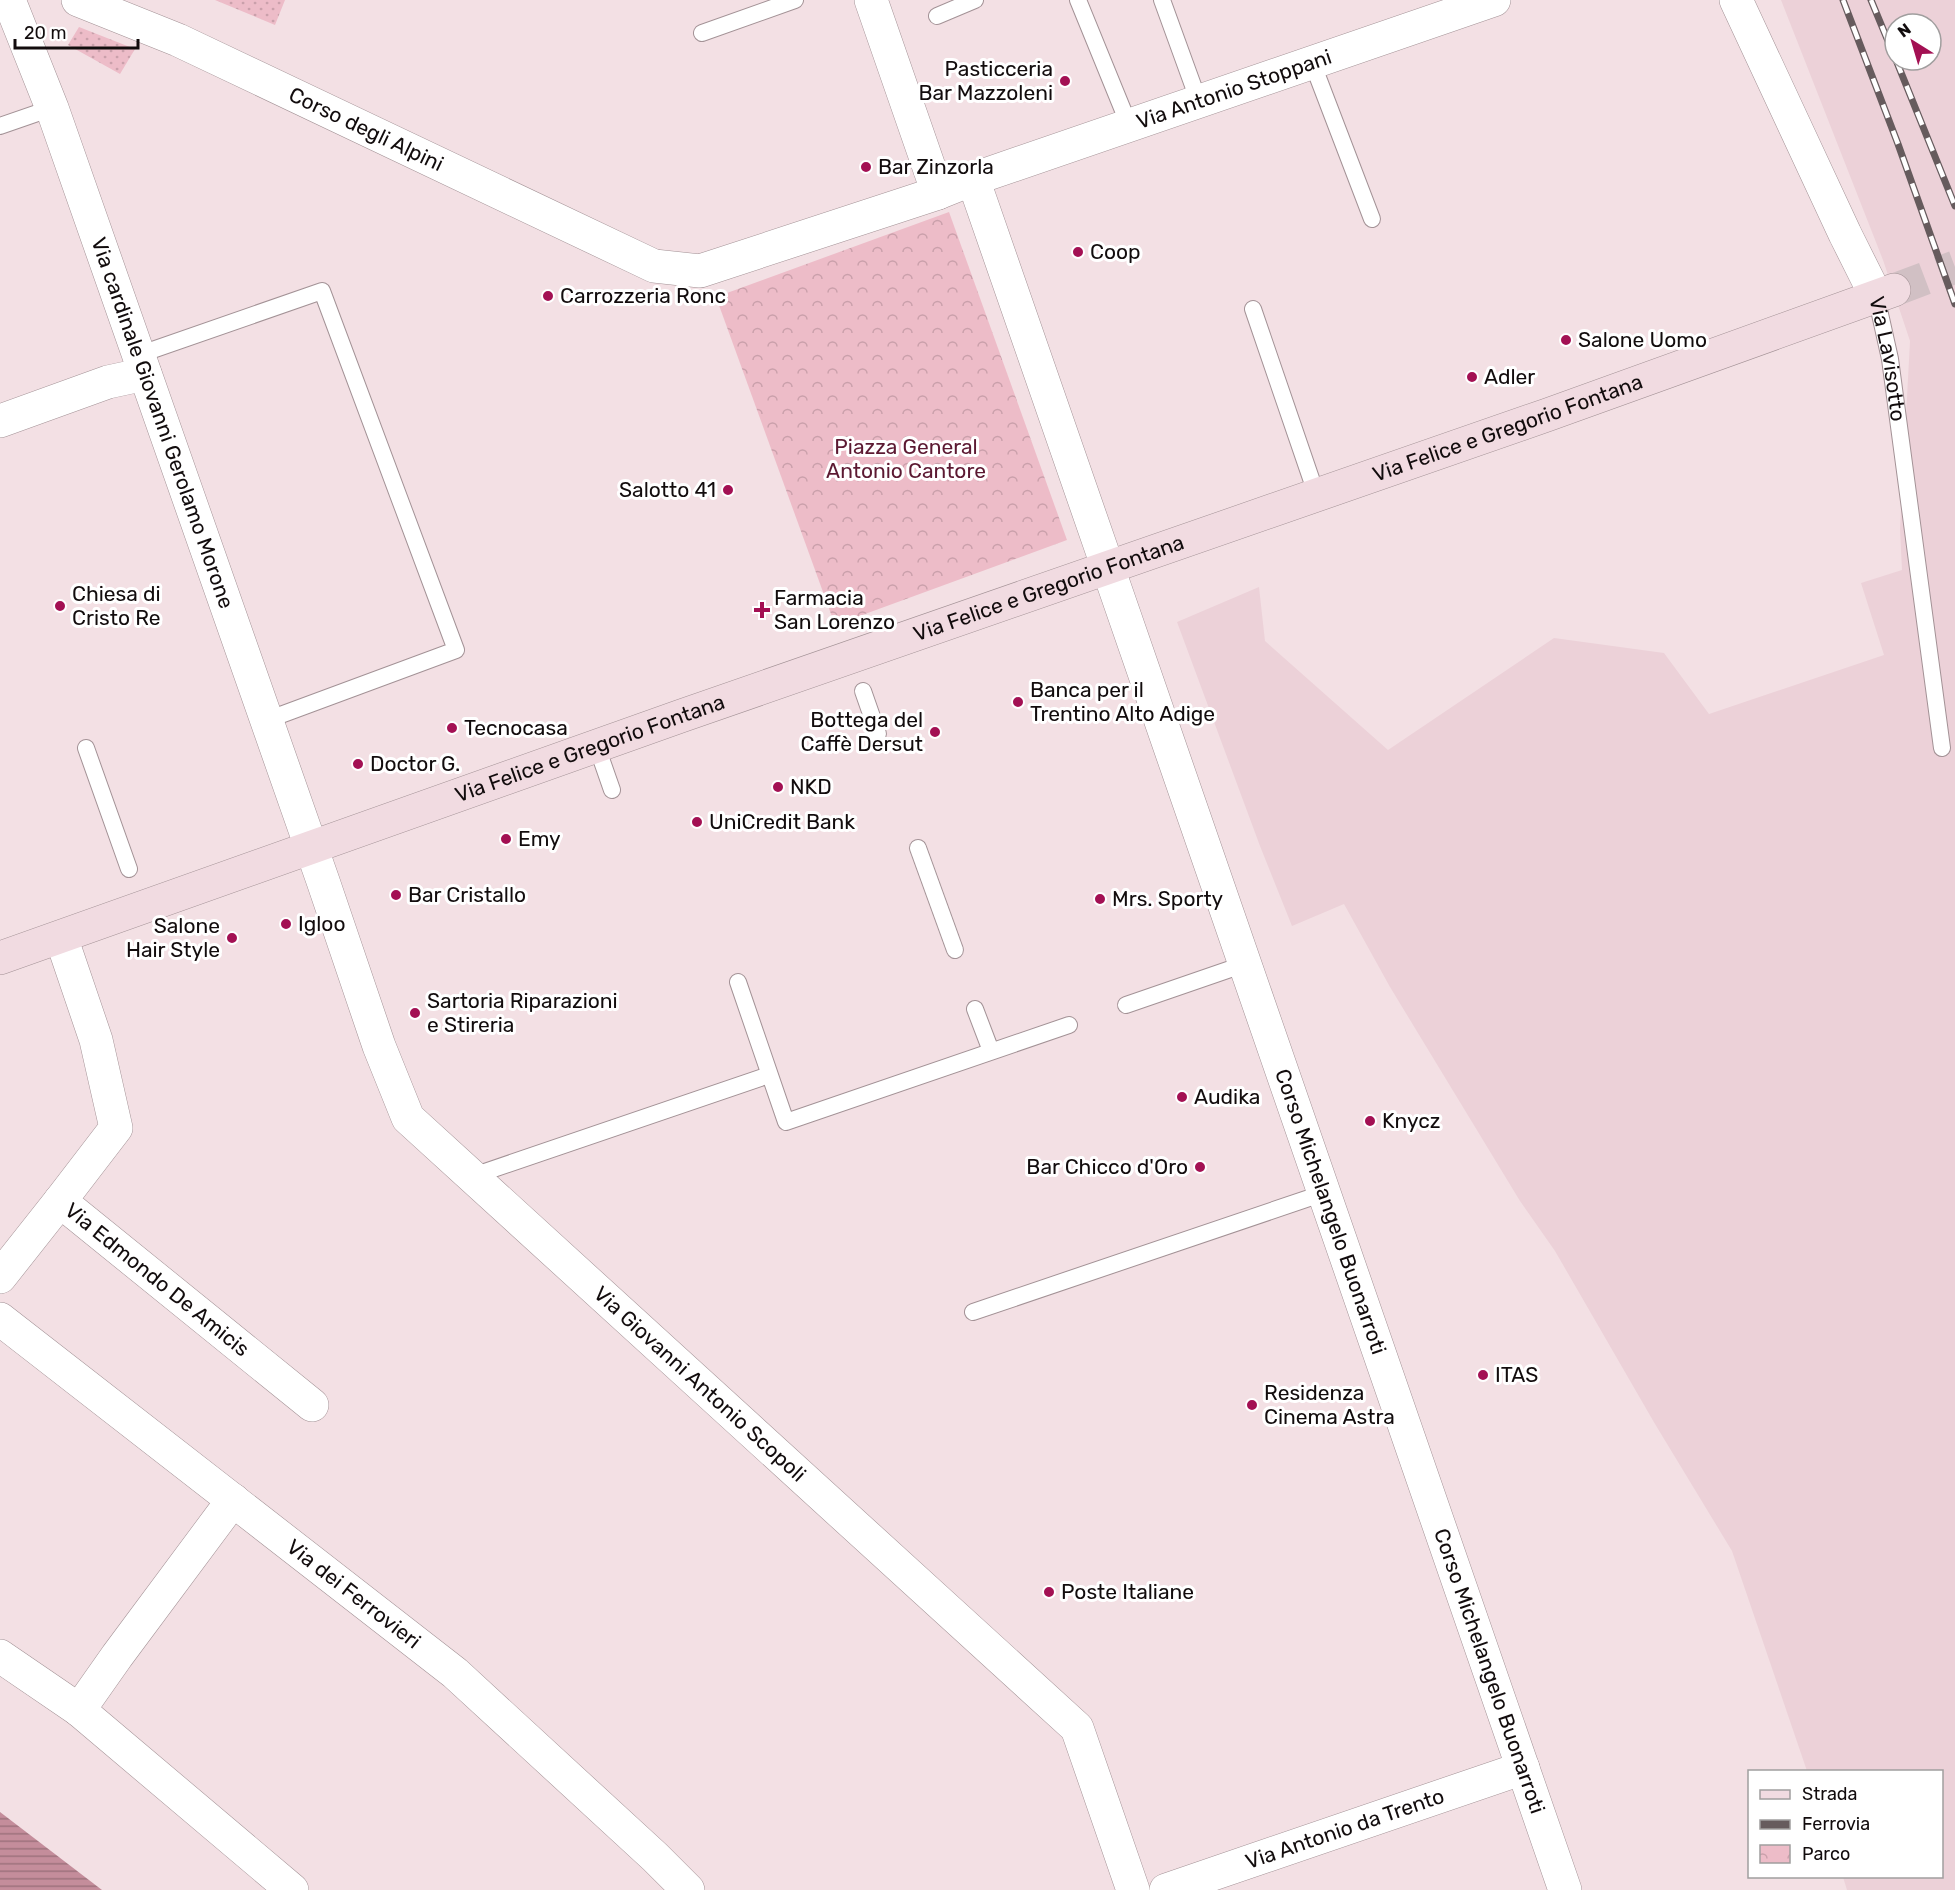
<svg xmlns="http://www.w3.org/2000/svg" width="1955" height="1890" font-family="Rubik,sans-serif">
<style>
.built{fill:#ecd1d8;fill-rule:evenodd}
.grass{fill:url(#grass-dots)}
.park{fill:url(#park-crowns)}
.water{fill:url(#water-rules)}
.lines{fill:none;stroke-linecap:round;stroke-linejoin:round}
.secondary-tunnel{stroke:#d1c0c4;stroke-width:33;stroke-dasharray:33 16;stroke-linecap:butt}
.service-casing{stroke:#a39296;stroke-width:18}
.minor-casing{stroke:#a39296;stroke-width:34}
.tertiary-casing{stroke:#a39296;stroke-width:34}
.secondary-casing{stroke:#a39296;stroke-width:34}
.service{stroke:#fff;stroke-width:16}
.minor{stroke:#fff;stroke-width:33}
.tertiary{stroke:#fff;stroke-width:33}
.secondary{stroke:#f1dbe1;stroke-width:33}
.rail-casing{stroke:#665b5d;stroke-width:7}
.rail{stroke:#fff;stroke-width:4.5;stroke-dasharray:14;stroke-linecap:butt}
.poi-dot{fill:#a31053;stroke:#fff;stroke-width:2}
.labels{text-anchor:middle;stroke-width:6;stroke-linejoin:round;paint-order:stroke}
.poi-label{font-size:21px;fill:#120c0d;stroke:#fff;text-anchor:start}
.street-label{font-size:21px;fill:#120c0d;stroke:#fff}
.park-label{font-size:21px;fill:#5c1932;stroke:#fff}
</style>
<defs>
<pattern id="grass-dots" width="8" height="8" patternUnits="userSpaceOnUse" patternTransform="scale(1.5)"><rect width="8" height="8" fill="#edbcc8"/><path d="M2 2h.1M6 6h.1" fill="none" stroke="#caa0ab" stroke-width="1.8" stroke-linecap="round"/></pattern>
<pattern id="park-crowns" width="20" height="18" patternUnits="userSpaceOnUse" patternTransform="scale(1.5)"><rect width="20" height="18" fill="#edbcc8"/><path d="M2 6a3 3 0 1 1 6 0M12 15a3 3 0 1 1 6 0" fill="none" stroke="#caa0ab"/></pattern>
<pattern id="water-rules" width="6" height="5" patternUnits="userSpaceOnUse" patternTransform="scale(1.5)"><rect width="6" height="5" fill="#c48d9b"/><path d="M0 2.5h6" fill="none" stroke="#9e727d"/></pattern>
</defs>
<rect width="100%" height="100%" fill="#f3e0e4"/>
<path class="built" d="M1781,0H1955V1890H1847L1843,1877L1942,1876V1772L1807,1771L1732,1551L1655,1424L1555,1251L1520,1201L1390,987L1344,904L1292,926L1260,846L1177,622L1259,587L1265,641L1388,750L1554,638L1664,653L1709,714L1884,655L1861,583L1902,570L1900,529L1910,341L1883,260ZM1895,24H1931V60H1895Z"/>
<g class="grass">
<polygon points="215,0 285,0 275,25"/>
<polygon points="79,27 135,49 120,74 68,45"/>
</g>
<polygon class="park" points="949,212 1067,540 835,625 716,297"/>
<polygon class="water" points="0,1812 102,1890 0,1890"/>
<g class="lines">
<polyline class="secondary-tunnel" points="1894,290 1955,267"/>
<defs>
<g id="service">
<polyline points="1078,0 1129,125"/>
<polyline points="1162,0 1199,102"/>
<polyline points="937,16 975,0"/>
<polyline points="702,33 795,0"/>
<polyline points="1312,62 1372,219"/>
<polyline points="0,126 52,108"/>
<path id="s1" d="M1876,296L1890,359L1942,748"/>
<polyline points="1253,309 1317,496"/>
<polyline points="138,355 322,291 456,650 267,720"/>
<polyline points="863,691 878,734"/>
<polyline points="597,747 612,790"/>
<polyline points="86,748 129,869"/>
<polyline points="918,848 955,950"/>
<polyline points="738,982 786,1122 1069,1025"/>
<polyline points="1126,1005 1245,964"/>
<polyline points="975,1009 991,1051"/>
<polyline points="470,1177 769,1075"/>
<polyline points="973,1312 1324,1193"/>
</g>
<g id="minor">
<path id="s2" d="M9,0L52,108L323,881L379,1046L408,1118L1077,1728L1133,1890"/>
<path id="s3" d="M78,0L178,40L654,266L700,271L938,193L973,179L1108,568"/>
<polyline points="871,0 938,193"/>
<polyline points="1736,0 1845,234 1876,296"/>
<path id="s4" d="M973,179L1494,0"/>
<polyline points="0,421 108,382 145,374"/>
<path id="s5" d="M61,937L96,1040L116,1128L60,1201L312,1405"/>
<polyline points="0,1277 60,1201"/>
<path id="s6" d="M0,1319L455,1673L655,1857L688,1890"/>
<polyline points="0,1656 79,1710 292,1890"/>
<polyline points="79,1710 117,1656 233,1500"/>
<path id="s7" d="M1166,1890L1523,1768"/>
</g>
<g id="tertiary">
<path id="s8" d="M1108,568L1565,1890"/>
</g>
<g id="secondary">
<path id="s9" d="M0,958L681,716L1547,415L1894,290"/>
</g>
</defs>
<use href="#service" class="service-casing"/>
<use href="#minor" class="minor-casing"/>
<use href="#tertiary" class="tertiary-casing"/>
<use href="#secondary" class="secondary-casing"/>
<use href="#service" class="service"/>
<use href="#minor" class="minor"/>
<use href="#tertiary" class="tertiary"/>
<use href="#secondary" class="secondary"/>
<defs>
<g id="rail">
<polyline points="1843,0 1898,144 1955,304"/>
<polyline points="1871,0 1895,58"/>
<polyline points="1896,60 1955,206"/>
</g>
</defs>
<use href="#rail" class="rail-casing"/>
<use href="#rail" class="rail"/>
</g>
<g class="poi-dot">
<circle cx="1065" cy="81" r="6"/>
<circle cx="866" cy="167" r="6"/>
<circle cx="1078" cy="252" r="6"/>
<circle cx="548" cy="296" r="6"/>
<circle cx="1566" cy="340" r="6"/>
<circle cx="1472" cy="377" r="6"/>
<circle cx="728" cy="490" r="6"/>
<circle cx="60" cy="606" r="6"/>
<path d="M759 601h6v6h6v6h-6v6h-6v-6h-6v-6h6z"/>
<circle cx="1018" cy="702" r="6"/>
<circle cx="452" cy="728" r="6"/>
<circle cx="935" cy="732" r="6"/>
<circle cx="358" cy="764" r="6"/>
<circle cx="778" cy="787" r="6"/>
<circle cx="697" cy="822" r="6"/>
<circle cx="506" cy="839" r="6"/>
<circle cx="396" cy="895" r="6"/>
<circle cx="1100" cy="899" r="6"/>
<circle cx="286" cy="924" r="6"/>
<circle cx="232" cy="938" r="6"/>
<circle cx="415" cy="1013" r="6"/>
<circle cx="1182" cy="1097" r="6"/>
<circle cx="1370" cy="1121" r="6"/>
<circle cx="1200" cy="1167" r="6"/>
<circle cx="1483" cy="1375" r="6"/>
<circle cx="1252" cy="1405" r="6"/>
<circle cx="1049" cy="1592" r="6"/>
</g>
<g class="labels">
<g class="poi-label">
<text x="1053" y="76" text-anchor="end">Pasticceria<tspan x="1053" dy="24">Bar Mazzoleni</tspan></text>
<text x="878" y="174">Bar Zinzorla</text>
<text x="1090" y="259">Coop</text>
<text x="560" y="303">Carrozzeria Ronc</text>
<text x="1578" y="347">Salone Uomo</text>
<text x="1484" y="384">Adler</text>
<text x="716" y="497" text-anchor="end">Salotto 41</text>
<text x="72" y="601">Chiesa di<tspan x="72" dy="24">Cristo Re</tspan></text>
<text x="774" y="605">Farmacia<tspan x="774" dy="24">San Lorenzo</tspan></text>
<text x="1030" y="697">Banca per il<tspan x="1030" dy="24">Trentino Alto Adige</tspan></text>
<text x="923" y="727" text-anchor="end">Bottega del<tspan x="923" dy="24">Caffè Dersut</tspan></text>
<text x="464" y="735">Tecnocasa</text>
<text x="370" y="771">Doctor G.</text>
<text x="790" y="794">NKD</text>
<text x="709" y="829">UniCredit Bank</text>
<text x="518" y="846">Emy</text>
<text x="408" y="902">Bar Cristallo</text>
<text x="1112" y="906">Mrs. Sporty</text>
<text x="298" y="931">Igloo</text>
<text x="220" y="933" text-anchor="end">Salone<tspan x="220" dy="24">Hair Style</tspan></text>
<text x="427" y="1008">Sartoria Riparazioni<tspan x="427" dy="24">e Stireria</tspan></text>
<text x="1194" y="1104">Audika</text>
<text x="1382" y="1128">Knycz</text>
<text x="1188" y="1174" text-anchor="end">Bar Chicco d'Oro</text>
<text x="1495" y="1382">ITAS</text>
<text x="1264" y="1400">Residenza<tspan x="1264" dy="24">Cinema Astra</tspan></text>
<text x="1061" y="1599">Poste Italiane</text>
</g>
<g class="street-label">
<text dy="7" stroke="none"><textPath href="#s4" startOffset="276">Via Antonio Stoppani</textPath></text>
<text dy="7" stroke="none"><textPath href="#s3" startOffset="316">Corso degli Alpini</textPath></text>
<text dy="7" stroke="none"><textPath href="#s1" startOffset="64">Via Lavisotto</textPath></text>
<text dy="7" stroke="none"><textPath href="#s2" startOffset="450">Via cardinale Giovanni Gerolamo Morone</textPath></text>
<text dy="7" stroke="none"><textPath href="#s9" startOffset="1598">Via Felice e Gregorio Fontana</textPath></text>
<text dy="7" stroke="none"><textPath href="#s9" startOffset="1112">Via Felice e Gregorio Fontana</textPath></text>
<text dy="7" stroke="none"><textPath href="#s9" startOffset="626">Via Felice e Gregorio Fontana</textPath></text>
<text dy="7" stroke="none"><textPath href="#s8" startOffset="681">Corso Michelangelo Buonarroti</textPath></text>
<text dy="7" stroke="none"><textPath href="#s5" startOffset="416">Via Edmondo De Amicis</textPath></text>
<text dy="7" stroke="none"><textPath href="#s2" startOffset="1582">Via Giovanni Antonio Scopoli</textPath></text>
<text dy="7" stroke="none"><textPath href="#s6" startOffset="448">Via dei Ferrovieri</textPath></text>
<text dy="7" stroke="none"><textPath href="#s8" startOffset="1167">Corso Michelangelo Buonarroti</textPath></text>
<text dy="7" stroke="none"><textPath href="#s7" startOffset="189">Via Antonio da Trento</textPath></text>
</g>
<g class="park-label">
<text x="906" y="454">Piazza General<tspan x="906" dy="24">Antonio Cantore</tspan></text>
</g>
</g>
<rect x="1748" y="1770" width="195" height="108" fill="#ffffff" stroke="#a09e9e" stroke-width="1.5"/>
<rect x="1760" y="1790" width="30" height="9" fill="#f1dbe1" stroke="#a09e9e" stroke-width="1.5"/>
<text x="1802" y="1800" font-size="18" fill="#120c0d">Strada</text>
<rect x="1760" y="1820" width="30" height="9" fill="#665b5d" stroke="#a09e9e" stroke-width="1.5"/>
<text x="1802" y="1830" font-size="18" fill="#120c0d">Ferrovia</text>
<rect x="1760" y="1845" width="30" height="18" fill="url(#park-crowns)" stroke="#a09e9e" stroke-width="1.5"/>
<text x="1802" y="1860" font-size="18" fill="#120c0d">Parco</text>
<g transform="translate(1913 42) rotate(323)"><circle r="28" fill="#ffffff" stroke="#a09e9e" stroke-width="1.5"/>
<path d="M0-4.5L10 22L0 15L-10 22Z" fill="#a31053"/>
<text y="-9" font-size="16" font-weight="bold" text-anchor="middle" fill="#120c0d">N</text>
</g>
<path d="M15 39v9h123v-9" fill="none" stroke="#120c0d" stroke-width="3"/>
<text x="24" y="39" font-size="18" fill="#120c0d" stroke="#ffffff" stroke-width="4.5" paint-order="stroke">20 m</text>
</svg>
